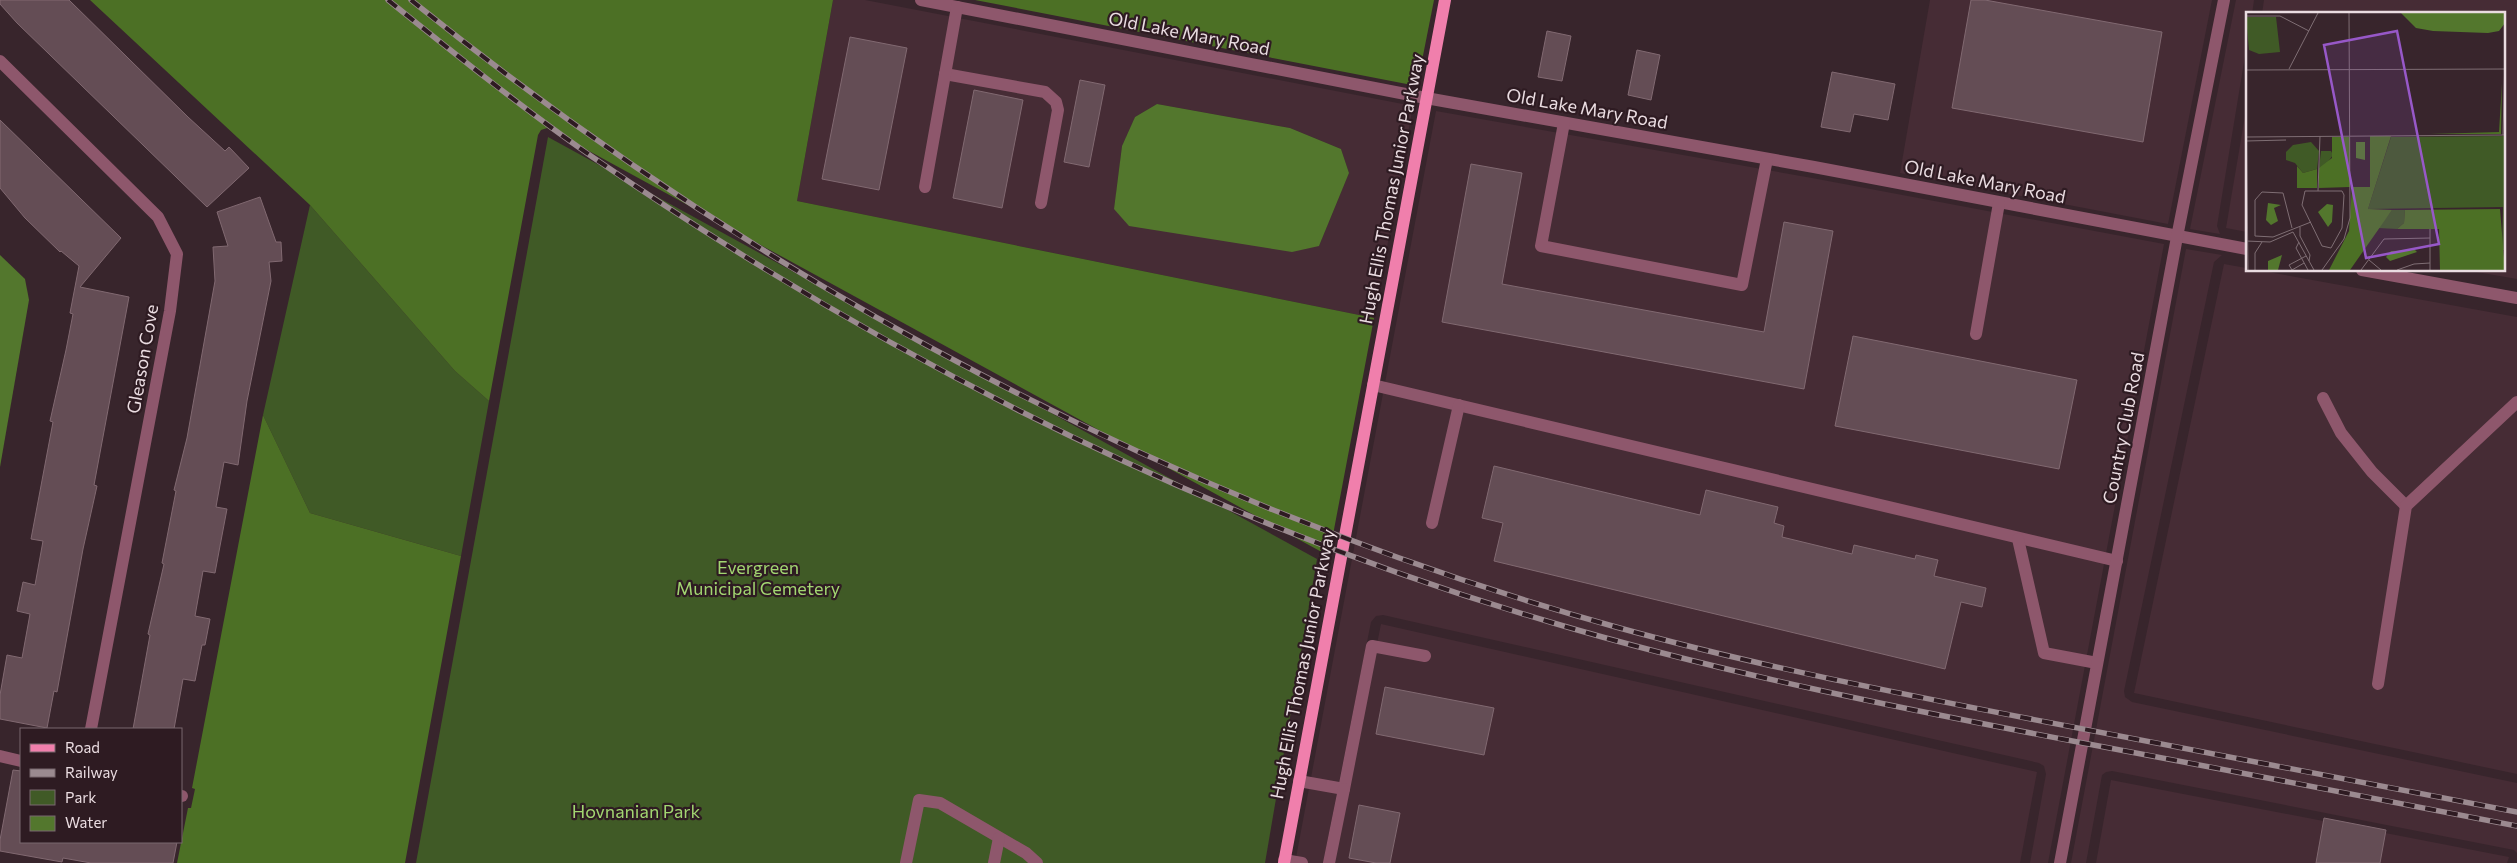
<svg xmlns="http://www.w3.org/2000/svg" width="2517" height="863" font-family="Commissioner,sans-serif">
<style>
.built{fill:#462c35;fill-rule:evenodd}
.green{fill:#405a26}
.forest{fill:#4c7025}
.water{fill:#53772d}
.building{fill:#644d55;stroke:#816971}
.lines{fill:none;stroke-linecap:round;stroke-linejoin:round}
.minor{stroke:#8e576c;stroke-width:12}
.major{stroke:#f07fac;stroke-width:12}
.rail-casing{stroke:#9b8a90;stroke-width:5.5}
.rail{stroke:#2e1b22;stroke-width:4;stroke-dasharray:11;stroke-linecap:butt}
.labels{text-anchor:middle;stroke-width:4.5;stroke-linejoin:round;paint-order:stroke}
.street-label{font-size:18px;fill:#eadce1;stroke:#2e1b22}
.park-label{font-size:18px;fill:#a2d671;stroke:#2e1b22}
.inset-road{fill:none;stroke:#7f6e74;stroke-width:1}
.view{fill:#9758c8;fill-opacity:0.15;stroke:#9758c8;stroke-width:2.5}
.inset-edge{fill:none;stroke:#eadce1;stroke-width:2.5}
</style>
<rect width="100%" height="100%" fill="#38252c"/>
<g class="built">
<path d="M833,0H865L1413,106L1374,318L797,201ZM1157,104L1290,128L1341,149L1349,173L1319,246L1114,209L1122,146L1135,117Z"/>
<polygon points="1930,0 2212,0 2168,224 1900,173"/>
<polygon points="2236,0 2254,0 2252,14 2247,14 2247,44 2217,226 2220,234 2190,229"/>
<polygon points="2264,0 2517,0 2517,279 2465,270 2503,270 2503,14 2262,14"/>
<polygon points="2247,104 2247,232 2226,228"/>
<polygon points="1436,111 1812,178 2164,244 2048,863 2030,863 2046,774 2044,766 2039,763 1383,615 1376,616 1371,622 1323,863 1295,863"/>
<polygon points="2186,249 2222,255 2214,262 2124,691 2125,697 2132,702 2517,783 2517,853 2514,850 2112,771 2106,772 2102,775 2086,863 2071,863"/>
<polygon points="2224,264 2517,317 2517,774 2134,693"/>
<polygon points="1381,624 2037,772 2020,863 1333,863"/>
<polygon points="2111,780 2509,857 2507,863 2096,863"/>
</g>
<g class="green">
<polygon points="548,137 1317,559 1265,863 416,863"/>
<polygon points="310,205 455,371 489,401 461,556 310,513 263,415"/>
</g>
<g class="forest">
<polygon points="90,0 833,0 797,201 1374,318 1329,556 547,128 541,130 538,135 489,401 455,371 310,205"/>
<polygon points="975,0 1434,0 1417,86"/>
<polygon points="263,415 310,513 461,556 405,863 177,863 188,808 191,808 195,789 192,788"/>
</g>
<g class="water">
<polygon points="1157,104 1290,128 1341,149 1349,173 1319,246 1292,252 1129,226 1114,209 1122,146 1135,117"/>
<polygon points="0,255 25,279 29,300 0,467"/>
</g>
<g class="building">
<polygon points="0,0 69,0 188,117 225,151 229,147 249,168 207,207 17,23 0,4"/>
<polygon points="1971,0 1985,0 2162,32 2143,142 1952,108"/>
<polygon points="1547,31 1571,36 1562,81 1538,77"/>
<polygon points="850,37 907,48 879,190 822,179"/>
<polygon points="1637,50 1660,55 1651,100 1628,95"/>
<polygon points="1832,72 1895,84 1888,120 1854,114 1850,132 1821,127"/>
<polygon points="1080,80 1105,85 1089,167 1064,162"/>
<polygon points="974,90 1023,100 1002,208 953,198"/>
<polygon points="0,120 121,238 80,287 129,297 94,485 97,486 83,549 57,692 54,691 47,728 0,719 0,695 7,655 22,658 30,614 17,611 23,582 35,585 43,541 31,539 53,422 50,421 66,350 73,314 70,313 79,266 61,251 60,252 25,218 0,188"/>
<polygon points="1471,164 1522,173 1502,284 1764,332 1784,222 1833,231 1804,389 1442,322"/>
<polygon points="260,197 276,242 281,242 282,261 269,262 271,281 247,401 238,465 224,462 216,507 227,509 220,546 215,573 203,571 195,616 210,619 205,645 202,645 195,681 183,679 174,729 133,729 150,635 148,634 164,564 162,563 176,491 174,490 187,438 215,281 213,247 228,246 217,212"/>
<polygon points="1853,336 2077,380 2059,469 1835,426"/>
<polygon points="1494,466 1700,515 1706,490 1778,507 1774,523 1784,526 1782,537 1852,554 1854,545 1915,559 1916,555 1938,560 1934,576 1986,588 1982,607 1961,602 1945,669 1494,561 1503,523 1482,518"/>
<polygon points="1385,687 1494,708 1484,755 1376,734"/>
<polygon points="13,770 21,771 21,842 177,842 173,863 91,863 63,858 62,862 0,851 0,840"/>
<polygon points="1359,805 1400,813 1390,863 1376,863 1349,858"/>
<polygon points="2324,818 2386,830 2380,863 2316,863"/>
</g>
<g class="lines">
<g class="minor">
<polyline points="921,0 1426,98 1814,167 2247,249"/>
<polyline points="0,61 158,217 177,254 170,311 91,729"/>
<polyline points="945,74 1045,92 1056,102 1058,110 1041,203"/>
<polyline points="1564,123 1541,246 1742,285 1767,159"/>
<polyline points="925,187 957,7"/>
<polyline points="2362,270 2517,298"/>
<polyline points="1976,334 1999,203"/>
<polyline points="1373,385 2117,561"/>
<polyline points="2323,398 2341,433 2372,472 2406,506"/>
<polyline points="1432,523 1459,405"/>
<polyline points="2018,539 2044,653 2097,663"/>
<polyline points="2378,684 2406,506 2517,402"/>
<polyline points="0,756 21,761"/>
<polyline points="1299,781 1344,789 1372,646 1425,656"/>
<polyline points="181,796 182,796"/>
<polyline points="1284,860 1302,863"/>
<polyline points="906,863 919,800 940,803 1026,853 1037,863"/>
<polyline points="994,863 999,838"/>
<polyline points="1329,863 1344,789"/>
<polyline points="2060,863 2177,237 2224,0"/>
</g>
<polyline class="major" points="1284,863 1445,0"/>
<defs>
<g id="rail">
<path d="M388,0C455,54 521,107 591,156C885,358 1207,521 1550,622C1725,674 1904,709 2083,743C2228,770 2372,798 2517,826"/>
<path d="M411,0C767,287 1176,504 1616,627C1753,665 1892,692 2031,719C2193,750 2355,781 2517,812"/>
</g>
</defs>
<use href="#rail" class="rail-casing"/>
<use href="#rail" class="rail"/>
</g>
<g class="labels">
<g class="street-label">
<text transform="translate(1189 34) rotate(11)" y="6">Old Lake Mary Road</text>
<text transform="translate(1587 109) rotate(10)" y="6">Old Lake Mary Road</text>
<text transform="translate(1985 182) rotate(11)" y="6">Old Lake Mary Road</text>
<text transform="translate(1392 189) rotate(-79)" y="6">Hugh Ellis Thomas Junior Parkway</text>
<text transform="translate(143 359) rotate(-80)" y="6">Gleason Cove</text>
<text transform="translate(2124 428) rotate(-79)" y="6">Country Club Road</text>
<text transform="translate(1303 664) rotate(-79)" y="6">Hugh Ellis Thomas Junior Parkway</text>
</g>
<g class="park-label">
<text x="758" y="574">Evergreen<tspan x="758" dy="21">Municipal Cemetery</tspan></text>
<text x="636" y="818">Hovnanian Park</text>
</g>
</g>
<g transform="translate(2246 12)">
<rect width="259" height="259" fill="#38252c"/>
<path d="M0,5H30L34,40L13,42L3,38ZM259,124V238H256L257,195L122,197L145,125ZM65,130L73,139L71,157L57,161L49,151L40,148V140L47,133ZM75,139H85L87,143L79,154L73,156ZM146,198H159L158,211L151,217L132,216Z" fill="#405a26"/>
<path d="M256,71L255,122H184L253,120ZM124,124H145L122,197L146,198L104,258H83L103,219L106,175H124ZM86,125H104V175L73,176V156L86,146ZM51,154L57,161L71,157V176H51ZM254,197L259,258H194L193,217H151L158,211L159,198Z" fill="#4c7025"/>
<path d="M155,1H258L259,11L253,19L242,21L187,19L170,16ZM110,130H119V148L110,146ZM22,191L35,193L28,196L32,209L25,213L20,208ZM81,192L87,193L86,210L82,215L72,200ZM145,239L169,238L171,240L144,249L140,245ZM36,243L32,258H22V249Z" fill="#53772d"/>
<path class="inset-road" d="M0,4H34L63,19M43,57L72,1M0,58L259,57M0,88L2,258M257,123L259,43M0,125L259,123M0,129L40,128M59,179H96L98,183L96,216L85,236L76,234L56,193ZM72,179L74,124M54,215V224L64,243L63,249M46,216L37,181L16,180L9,188V224L27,225L65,210M0,229L24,230L47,220L68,258M53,230L50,236L62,258M123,248L135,258M58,251L46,258L43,253L60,244M9,258V241L16,230M76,258L98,227L104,206L103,1M115,258L138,227L184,226M151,258L168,252L184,251M184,258V217"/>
<path class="view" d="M151,19L193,232L120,246L78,33Z"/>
<rect width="259" height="259" class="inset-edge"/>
</g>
<rect x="20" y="728" width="162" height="115" fill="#2e1b22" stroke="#79686e"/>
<rect x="30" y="744" width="25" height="8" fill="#f07fac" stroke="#79686e"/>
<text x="65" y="753" font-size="15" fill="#eadce1">Road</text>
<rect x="30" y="769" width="25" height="8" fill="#9b8a90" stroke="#79686e"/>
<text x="65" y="778" font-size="15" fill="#eadce1">Railway</text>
<rect x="30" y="790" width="25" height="15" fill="#405a26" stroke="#79686e"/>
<text x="65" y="803" font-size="15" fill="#eadce1">Park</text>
<rect x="30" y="816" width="25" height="15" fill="#53772d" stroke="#79686e"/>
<text x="65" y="828" font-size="15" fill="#eadce1">Water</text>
</svg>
